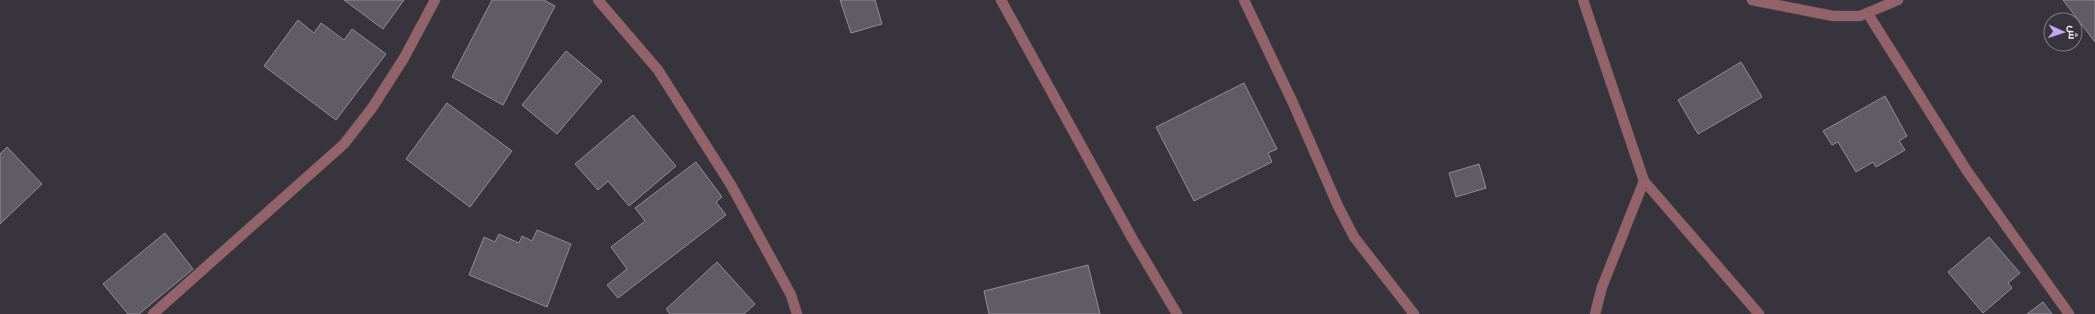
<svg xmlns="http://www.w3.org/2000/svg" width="2095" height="314" font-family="'Sofia Sans Condensed',Cairo,sans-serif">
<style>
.building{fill:#5f5c66;stroke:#908c98}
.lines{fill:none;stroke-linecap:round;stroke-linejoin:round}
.minor-casing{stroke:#54515a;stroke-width:11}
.minor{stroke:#946269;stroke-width:10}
</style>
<rect width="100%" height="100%" fill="#38343e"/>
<g class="building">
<polygon points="344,0 404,0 383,29"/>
<polygon points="492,0 544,0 555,6 503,105 452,77"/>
<polygon points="840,0 875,0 882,24 851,33"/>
<polygon points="2063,0 2095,0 2095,42"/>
<polygon points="298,20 314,33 321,23 344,40 352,29 386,54 336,120 264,66"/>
<polygon points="566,51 602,81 557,134 522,105"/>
<polygon points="1741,62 1762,97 1698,134 1678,100"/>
<polygon points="1244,83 1277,149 1268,153 1272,162 1194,201 1156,127"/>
<polygon points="1885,96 1907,136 1899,141 1905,150 1876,167 1873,162 1856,172 1838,142 1832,145 1823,131"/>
<polygon points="447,103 512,151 470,207 406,159"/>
<polygon points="633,115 676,166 629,206 608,181 598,190 575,164"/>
<polygon points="7,147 42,184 0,224 0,154"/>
<polygon points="696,162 722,197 716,202 726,215 618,298 607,285 627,269 611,247 645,221 635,208"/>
<polygon points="1479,164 1486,188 1456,197 1449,173"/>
<polygon points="537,230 571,244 547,307 469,275 484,237 495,242 499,234 519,243 522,236 532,241"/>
<polygon points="165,233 193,269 139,314 128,314 103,284"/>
<polygon points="1989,237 2020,273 2008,283 2012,288 1983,313 1948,272"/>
<polygon points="717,262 755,304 744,314 670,314 666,309"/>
<polygon points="1088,265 1100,314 989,314 984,291"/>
<polygon points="2043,302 2052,314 2027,314"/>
</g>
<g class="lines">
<defs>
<g id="minor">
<polyline points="598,0 658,70 731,185 791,295 797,314"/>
<polyline points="1001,0 1132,238 1177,314"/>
<polyline points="1244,0 1293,103 1338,206 1354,237 1414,314"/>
<polyline points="1583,0 1644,181 1759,314"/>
<polyline points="1752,0 1833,16 1860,16 1898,0"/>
<polyline points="1868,14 1967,171 2069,314"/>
<polyline points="153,314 344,144 372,108 404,58 435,0"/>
<polyline points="1595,314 1602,287 1644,181"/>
</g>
</defs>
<use href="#minor" class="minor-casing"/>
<use href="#minor" class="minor"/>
</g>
<g transform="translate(2063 32) rotate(93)"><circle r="19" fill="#38343e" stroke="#7f7c84"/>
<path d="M0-3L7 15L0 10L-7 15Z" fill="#bda9f5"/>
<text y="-6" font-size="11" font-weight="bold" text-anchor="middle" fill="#e9e7ee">ش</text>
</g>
</svg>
